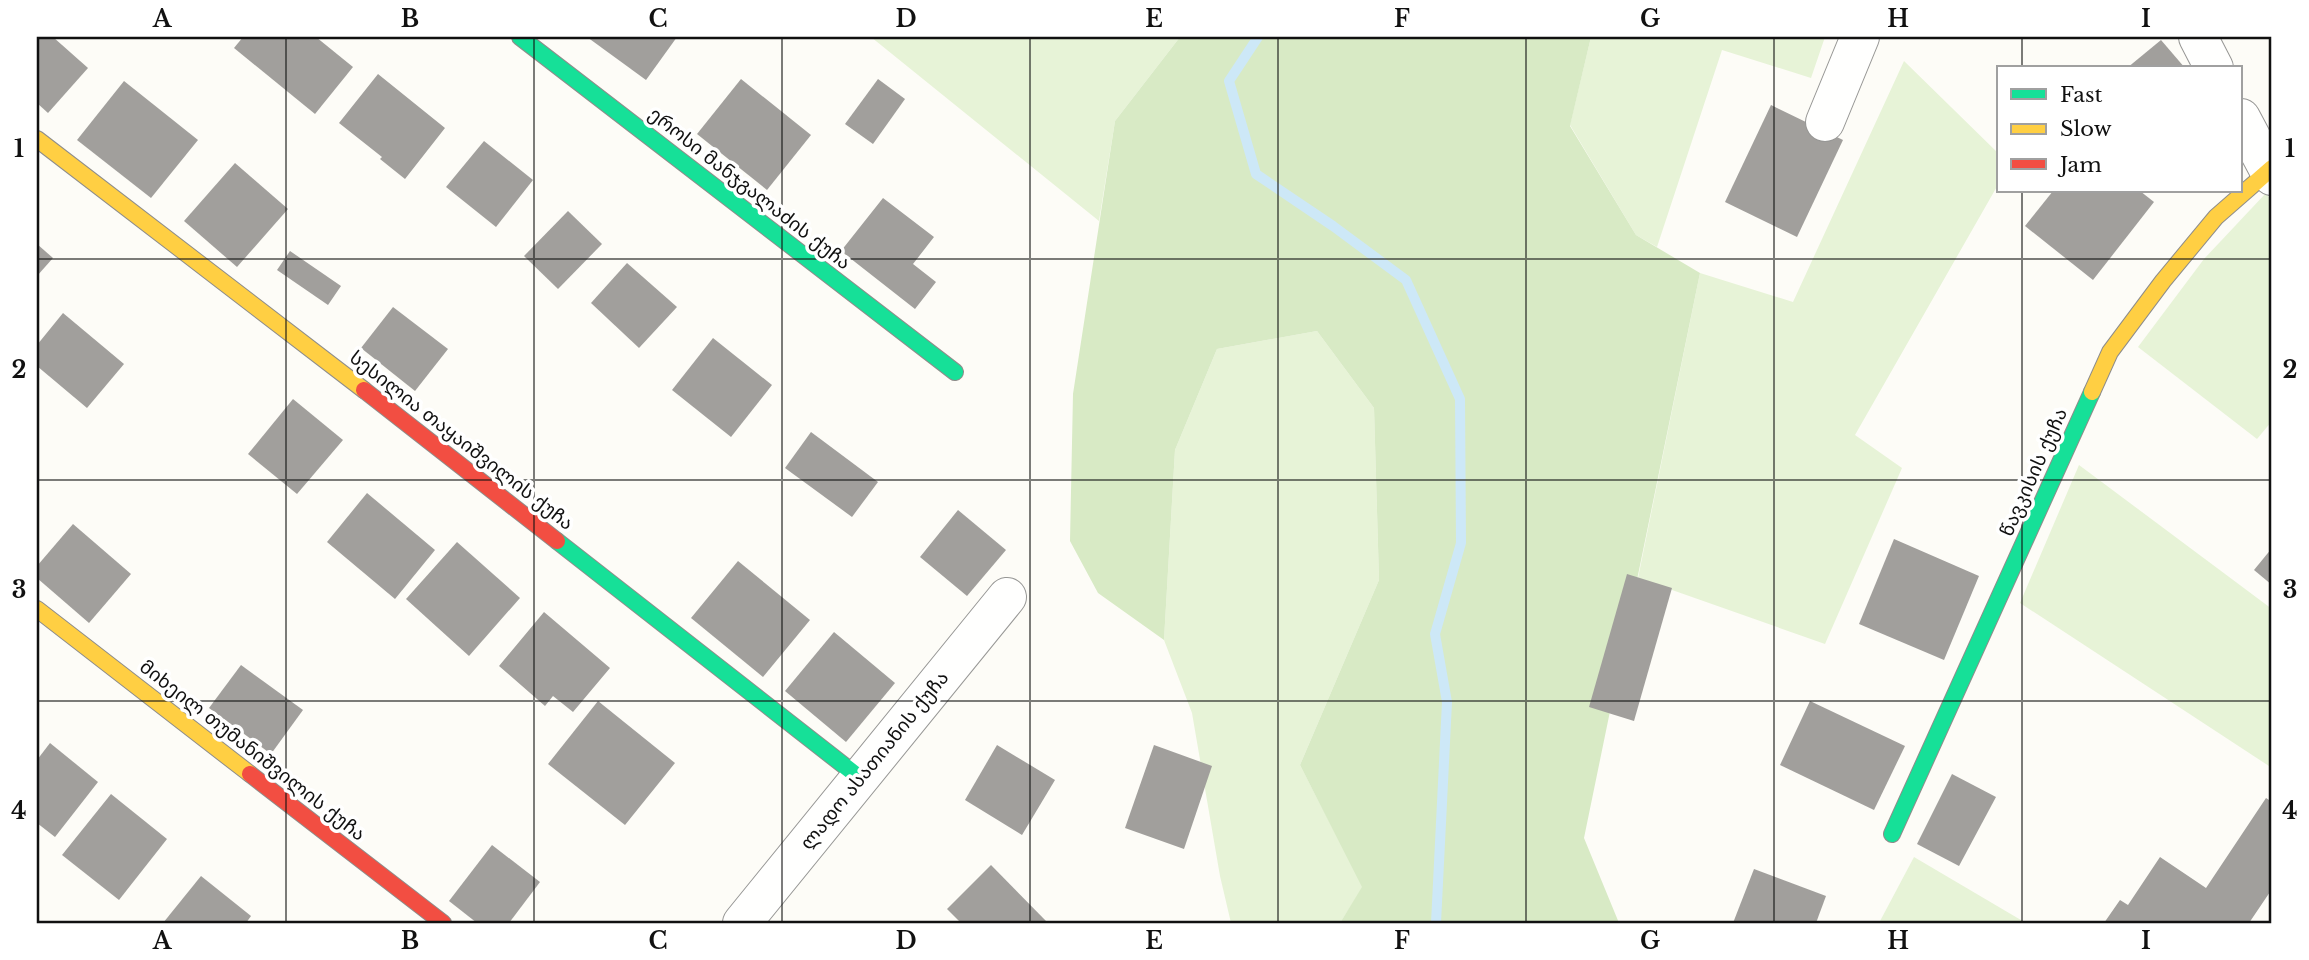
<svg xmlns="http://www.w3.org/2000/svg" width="2309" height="960" font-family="'Libre Baskerville','Noto Sans Georgian',serif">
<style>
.green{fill:#e7f3d7}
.forest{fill:#d8eac5}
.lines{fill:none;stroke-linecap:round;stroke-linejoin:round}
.stream{stroke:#cde8f7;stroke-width:10}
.building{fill:#a19f9c}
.street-casing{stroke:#979795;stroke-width:40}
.fast-casing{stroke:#8e8d8b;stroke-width:18}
.slow-casing{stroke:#8e8d8b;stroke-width:18}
.jam-casing{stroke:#8e8d8b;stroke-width:18}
.street{stroke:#fffffe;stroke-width:38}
.fast{stroke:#16e098;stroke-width:16}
.slow{stroke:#ffcf43;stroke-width:16}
.jam{stroke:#f24e42;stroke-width:16}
.grid{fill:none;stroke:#111;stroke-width:2;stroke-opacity:0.55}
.labels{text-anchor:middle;stroke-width:7;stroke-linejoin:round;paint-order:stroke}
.street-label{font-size:19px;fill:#111;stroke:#fff}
.neatline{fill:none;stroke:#111;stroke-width:2.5}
.grid-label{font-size:23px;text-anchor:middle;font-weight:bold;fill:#111}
</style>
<rect width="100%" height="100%" fill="#fdfcf7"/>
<g class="green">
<polygon points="871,37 1180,37 1115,121 1099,221"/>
<polygon points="1591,37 1825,37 1811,78 1722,50 1657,247 1636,235 1570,125"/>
<polygon points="1904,61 1999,154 1999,183 1855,435 1902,468 1825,644 1638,578 1700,273 1793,302"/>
<polygon points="2266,193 2272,202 2272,421 2257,439 2138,347 2204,259"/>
<polygon points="1317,331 1374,408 1379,580 1300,765 1363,887 1340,923 1231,923 1220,876 1192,713 1164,640 1175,450 1217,349"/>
<polygon points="2079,465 2272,609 2272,768 2020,603"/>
<polygon points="1914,857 2026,923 1879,923"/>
</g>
<polygon class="forest" points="1180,37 1591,37 1570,126 1636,235 1700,273 1584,838 1619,923 1340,923 1362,887 1300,765 1379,580 1374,408 1317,331 1217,349 1175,450 1164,640 1098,593 1070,541 1073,394 1115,121"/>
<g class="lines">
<polyline class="stream" points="1258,37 1229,81 1256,174 1333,226 1406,280 1460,399 1461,543 1435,634 1447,702 1436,923"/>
</g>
<g class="building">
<polygon points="37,37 53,37 88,68 48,113 37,103"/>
<polygon points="243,37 316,37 353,67 315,114 234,48"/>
<polygon points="587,37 677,37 646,80"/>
<polygon points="2161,40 2185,68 2127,68"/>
<polygon points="378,74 445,128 405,179 380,159 382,157 339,123"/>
<polygon points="741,79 811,135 767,190 697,134"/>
<polygon points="878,79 905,99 873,144 845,124"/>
<polygon points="124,81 198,140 151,198 77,140"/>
<polygon points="1771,105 1843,140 1797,237 1725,202"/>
<polygon points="484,141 533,180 496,227 446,187"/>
<polygon points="235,163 288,209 237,267 184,221"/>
<polygon points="2053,191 2140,191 2154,202 2093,280 2025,226"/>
<polygon points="883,198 934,237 913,264 936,282 915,309 841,251"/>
<polygon points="568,211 602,244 558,289 524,256"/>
<polygon points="37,244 53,258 37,276"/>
<polygon points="290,251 341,286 328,305 277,270"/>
<polygon points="627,263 677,307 639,348 591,303"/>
<polygon points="393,307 448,349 415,391 361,348"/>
<polygon points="63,313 124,364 87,408 37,366 37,345"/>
<polygon points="713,338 772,385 731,437 672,390"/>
<polygon points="293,399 343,440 297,494 248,454"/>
<polygon points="811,432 878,482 852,517 785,468"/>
<polygon points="367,493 435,550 395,599 327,542"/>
<polygon points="958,510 1006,550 967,596 920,557"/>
<polygon points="73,524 131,574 89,623 37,578 37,566"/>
<polygon points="1894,539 1979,576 1944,660 1859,624"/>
<polygon points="457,542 520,598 469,656 406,599"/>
<polygon points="2272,548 2272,585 2254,570"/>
<polygon points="738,561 810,620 763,677 691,618"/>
<polygon points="1627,574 1672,588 1634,721 1589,707"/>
<polygon points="544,612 610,668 573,712 553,696 545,706 499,666"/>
<polygon points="834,632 895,683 846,742 785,691"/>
<polygon points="241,665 303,710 271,754 209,708"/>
<polygon points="598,701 675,763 625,825 548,764"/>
<polygon points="1810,701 1905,746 1874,810 1780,765"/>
<polygon points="50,743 98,782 55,837 37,823 37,760"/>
<polygon points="997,745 1055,780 1022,835 965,800"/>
<polygon points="1154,745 1212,766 1184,849 1125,828"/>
<polygon points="1952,774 1996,797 1959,866 1917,844"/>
<polygon points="111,794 167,839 119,900 62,855"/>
<polygon points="2266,798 2272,802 2272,889 2249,923 2104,923 2120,900 2128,905 2160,857 2206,888"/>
<polygon points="492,845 540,882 509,923 477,923 449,901"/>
<polygon points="991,865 1048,923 961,923 947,909"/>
<polygon points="1754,869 1826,896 1816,923 1733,923"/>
<polygon points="201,876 251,916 246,923 163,923"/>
</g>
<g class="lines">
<defs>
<g id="street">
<polyline points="2198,37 2214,68"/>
<polyline points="2241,118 2272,176"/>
<polyline points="1825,122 1860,37"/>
<polyline points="742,923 1007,597"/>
</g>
<g id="fast">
<polyline points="520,37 955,372"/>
<polyline points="557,541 860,778"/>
<polyline points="1892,834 2092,392"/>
</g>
<g id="slow">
<polyline points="37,139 364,390"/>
<polyline points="2092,392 2110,352 2163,281 2216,217 2272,168"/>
<polyline points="37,609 250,774"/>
</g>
<g id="jam">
<polyline points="364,390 557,541"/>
<polyline points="250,774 443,923"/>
</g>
</defs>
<use href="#street" class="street-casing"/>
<use href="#fast" class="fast-casing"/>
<use href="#slow" class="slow-casing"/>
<use href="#jam" class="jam-casing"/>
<use href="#street" class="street"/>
<use href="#fast" class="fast"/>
<use href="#slow" class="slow"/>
<use href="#jam" class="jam"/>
</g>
<path class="grid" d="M286,37V923M534,37V923M782,37V923M1030,37V923M1278,37V923M1526,37V923M1774,37V923M2022,37V68M2022,191V923M37,259H2272M37,480H2272M37,701H2272"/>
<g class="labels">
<g class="street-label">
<text transform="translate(750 188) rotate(38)" y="7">ეროსი მანჯგალაძის ქუჩა</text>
<text transform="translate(462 440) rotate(38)" y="7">სესილია თაყაიშვილის ქუჩა</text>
<text transform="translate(2033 472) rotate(-66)" y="7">წავკისის ქუჩა</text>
<text transform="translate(253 750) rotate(38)" y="7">მიხეილ თუმანიშვილის ქუჩა</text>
<text transform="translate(874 760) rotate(-51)" y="7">ლადო ასათიანის ქუჩა</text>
</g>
</g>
<rect width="2309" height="960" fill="none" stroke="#ffffff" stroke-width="77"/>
<rect x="1997" y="66" width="245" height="126" fill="#ffffff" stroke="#a0a0a0" stroke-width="2"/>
<rect x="2011" y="89" width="35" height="10" fill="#16e098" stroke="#a0a0a0" stroke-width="2"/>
<text x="2060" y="102" font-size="21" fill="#111111">Fast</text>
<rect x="2011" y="124" width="35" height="10" fill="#ffcf43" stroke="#a0a0a0" stroke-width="2"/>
<text x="2060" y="136" font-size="21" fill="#111111">Slow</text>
<rect x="2011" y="159" width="35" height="10" fill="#f24e42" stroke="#a0a0a0" stroke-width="2"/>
<text x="2060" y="172" font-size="21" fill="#111111">Jam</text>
<rect x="38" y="38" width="2232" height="884" class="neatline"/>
<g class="grid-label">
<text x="162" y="27">A</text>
<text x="410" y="27">B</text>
<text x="658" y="27">C</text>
<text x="906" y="27">D</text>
<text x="1154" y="27">E</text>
<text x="1402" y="27">F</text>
<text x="1650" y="27">G</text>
<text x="1898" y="27">H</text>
<text x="2146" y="27">I</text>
<text x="19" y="157">1</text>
<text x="2290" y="157">1</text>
<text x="19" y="378">2</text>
<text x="2290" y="378">2</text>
<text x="19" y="598">3</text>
<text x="2290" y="598">3</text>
<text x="19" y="819">4</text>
<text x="2290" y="819">4</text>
<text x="162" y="949">A</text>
<text x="410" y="949">B</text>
<text x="658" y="949">C</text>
<text x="906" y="949">D</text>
<text x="1154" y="949">E</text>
<text x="1402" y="949">F</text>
<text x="1650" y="949">G</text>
<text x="1898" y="949">H</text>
<text x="2146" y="949">I</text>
</g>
</svg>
